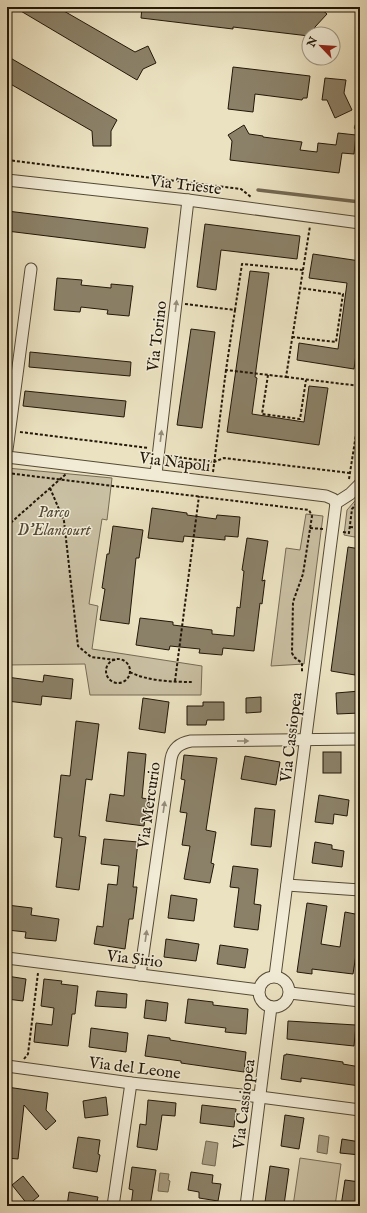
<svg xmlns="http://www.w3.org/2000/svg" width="367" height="1213" font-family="'IM FELL English',serif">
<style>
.green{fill:#c9bfa2;stroke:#766b55}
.water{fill:#a79d82;stroke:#726751}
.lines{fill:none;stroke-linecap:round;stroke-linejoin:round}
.stream{stroke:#726751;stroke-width:3.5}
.building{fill:#8b8168;stroke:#221708}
.lane-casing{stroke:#544a36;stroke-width:8}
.street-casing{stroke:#544a36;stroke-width:13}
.path{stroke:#221708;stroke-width:2;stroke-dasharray:3 2;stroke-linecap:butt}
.lane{stroke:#f2ecd7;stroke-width:5.5}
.street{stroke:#f2ecd7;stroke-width:11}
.oneway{fill:#948c7a}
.labels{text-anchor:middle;stroke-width:3;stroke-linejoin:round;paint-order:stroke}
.street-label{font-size:16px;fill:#221708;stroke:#f2ecd7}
.park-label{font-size:16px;font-style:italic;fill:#544936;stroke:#f2ecd7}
</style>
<rect width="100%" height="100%" fill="#ebe2c1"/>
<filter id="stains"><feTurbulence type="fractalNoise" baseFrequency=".005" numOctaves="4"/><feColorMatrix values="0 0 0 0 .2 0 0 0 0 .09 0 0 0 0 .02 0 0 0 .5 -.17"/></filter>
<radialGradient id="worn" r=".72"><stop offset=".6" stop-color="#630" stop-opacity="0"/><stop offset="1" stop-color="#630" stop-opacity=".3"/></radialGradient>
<g class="green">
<polygon points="7,468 112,478 107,520 102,519 89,604 98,606 92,649 202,666 201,695 90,695 85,664 7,665"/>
<polygon points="360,495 360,538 344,535 347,510"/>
<polygon points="306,514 323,516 304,664 271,666 286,548 300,550"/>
<polygon points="300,1158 341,1164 335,1206 293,1206"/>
</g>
<g class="water">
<polygon points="319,1135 329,1137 327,1154 317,1152"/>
<polygon points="206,1141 218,1143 215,1166 202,1164"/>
<polygon points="160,1173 169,1174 168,1180 170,1181 168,1192 158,1191"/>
</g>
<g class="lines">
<polyline class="stream" points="258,190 360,202"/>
</g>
<g class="building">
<polygon points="14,7 57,7 135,52 148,46 156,63 143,69 137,80"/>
<polygon points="142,7 261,7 286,10 286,7 301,9 303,7 319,7 327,14 315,27 314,34 309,34 309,36 233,27 233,29 141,18"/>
<polygon points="7,56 117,120 111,131 111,146 93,146 92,131 7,82"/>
<polygon points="233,67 310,76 307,98 303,98 302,100 255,94 253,112 228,109"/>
<polygon points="325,78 346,80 344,93 352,110 335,118 327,100 322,100"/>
<polygon points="244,125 249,134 263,136 263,137 302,142 300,150 317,152 318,143 336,145 338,133 356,135 354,154 342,153 339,173 230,160 232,141 228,135"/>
<polygon points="7,211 148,228 145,248 7,231"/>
<polygon points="205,224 300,236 297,259 221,250 216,290 197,287"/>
<polygon points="313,254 360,261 360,325 354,369 297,360 299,343 338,349 347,283 309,278"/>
<polygon points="250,271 269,273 255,377 257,378 252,414 304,422 309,386 328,388 319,445 227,432"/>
<polygon points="57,278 82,280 81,285 111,288 111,284 133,286 129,316 107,314 108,310 81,307 80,312 54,310"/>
<polygon points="191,329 215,332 202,428 177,425"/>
<polygon points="30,352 131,362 130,376 29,367"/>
<polygon points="25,391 126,401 124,417 23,406"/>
<polygon points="152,508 187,513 187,515 216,519 217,515 240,517 238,537 225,536 225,540 184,536 183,542 148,538"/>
<polygon points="113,526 143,530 139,558 136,558 129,624 100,620 105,589 102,588 107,554 109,554"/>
<polygon points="247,538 268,541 262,581 265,580 262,604 260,603 254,651 223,648 222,655 199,653 200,649 170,646 169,650 136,645 140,618 173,622 173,625 212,630 212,634 234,636 237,607 240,608 244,571 242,570"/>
<polygon points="348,547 360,549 360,642 355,675 331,671"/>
<polygon points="44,675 73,679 71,699 42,696 41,705 7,701 7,677 43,682"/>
<polygon points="360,691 360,713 337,714 336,693"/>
<polygon points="261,697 261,712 246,713 246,698"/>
<polygon points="143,698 169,702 165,733 139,729"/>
<polygon points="203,702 224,702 224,720 207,720 206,725 187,725 187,706 203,706"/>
<polygon points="76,721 99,724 92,780 86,779 79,836 86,837 79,890 56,887 62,838 54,837 61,775 70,776"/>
<polygon points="128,752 146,754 142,798 148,799 144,826 106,821 110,794 124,796"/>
<rect x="323" y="752" width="18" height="21"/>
<polygon points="184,755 217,758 206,830 216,832 211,863 214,864 210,883 184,879 190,846 182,845 187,813 180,812 185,780 181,779"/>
<polygon points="245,756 280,762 276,785 241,779"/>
<polygon points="319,795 349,800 347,816 334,814 333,824 315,822"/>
<polygon points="255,808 275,810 271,847 251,845"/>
<polygon points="104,839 138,842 133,887 137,887 133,919 129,919 125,949 94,944 97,926 103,927 108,884 117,885 119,866 101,864"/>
<polygon points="315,842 332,845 332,849 344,851 342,867 312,863"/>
<polygon points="233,866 258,869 254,904 261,905 258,930 234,927 239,888 230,887"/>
<polygon points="171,895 197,899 194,921 168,918"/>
<polygon points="307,903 327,906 321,944 340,947 345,912 360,915 360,935 359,935 353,974 312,969 312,974 297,972"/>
<polygon points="7,905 32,908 31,915 59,919 56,941 25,938 26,932 7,930"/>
<polygon points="166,939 199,944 196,961 164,957"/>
<polygon points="220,945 248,949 245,968 217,964"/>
<polygon points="7,976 26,979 23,1001 7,999"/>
<polygon points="44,979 62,981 61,984 78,986 75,1014 72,1014 68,1046 34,1042 36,1023 52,1025 54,1008 41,1006"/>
<polygon points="97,991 127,994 126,1008 95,1006"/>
<polygon points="188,999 213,1002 213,1005 248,1009 246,1034 225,1032 226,1028 185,1023"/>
<polygon points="146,1000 168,1003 166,1021 144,1018"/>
<polygon points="288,1021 356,1025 354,1046 287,1039"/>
<polygon points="91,1028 128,1033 126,1052 89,1047"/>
<polygon points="148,1035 170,1038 170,1040 246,1052 244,1072 181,1063 181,1061 145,1056"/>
<polygon points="286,1054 343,1062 343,1064 360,1067 360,1086 301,1078 301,1082 281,1079 284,1055 286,1055"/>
<polygon points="7,1087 48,1093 46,1110 56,1121 46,1130 24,1105 18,1159 7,1158"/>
<polygon points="106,1097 108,1115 85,1118 83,1101"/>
<polygon points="148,1100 176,1103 175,1116 162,1115 157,1150 137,1147 140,1124 146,1125"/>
<polygon points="202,1105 236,1109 234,1127 200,1123"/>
<polygon points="285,1115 304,1118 299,1149 281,1146"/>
<polygon points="78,1137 100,1140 98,1154 100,1155 97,1172 73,1168"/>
<polygon points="342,1139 360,1142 360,1155 340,1153"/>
<polygon points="270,1166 289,1169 284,1205 265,1202"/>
<polygon points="132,1167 156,1170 150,1206 131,1206 133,1190 129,1189"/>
<polygon points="191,1172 213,1175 212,1183 221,1184 218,1201 199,1198 199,1192 188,1190"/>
<polygon points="23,1176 39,1196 28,1205 12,1185"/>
<polygon points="345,1180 360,1182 360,1206 341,1206"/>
<polygon points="69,1192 98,1197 96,1206 67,1206"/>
</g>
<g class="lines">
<defs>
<polyline id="lane" points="358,127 360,128"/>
<g id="street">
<polyline points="7,180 188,200 360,223"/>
<polyline points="7,450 31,269"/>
<polyline points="7,457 326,496 333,499 336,503"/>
<polyline points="156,474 188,200"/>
<polyline points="336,503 350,494 360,484"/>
<polyline points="287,885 360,890"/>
<polyline points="7,958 259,990"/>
<path d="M140,975L171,759C173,748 180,743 191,741L360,739"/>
<polyline points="275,976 336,503"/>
<circle cx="274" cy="992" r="15"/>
<polyline points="290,993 360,1001"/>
<polyline points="7,1066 131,1083 260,1097 360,1110"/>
<polyline points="113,1206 131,1083"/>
<polyline points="246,1206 271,1007"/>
</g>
</defs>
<use href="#lane" class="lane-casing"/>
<use href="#street" class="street-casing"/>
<g class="path">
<polyline points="7,160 241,189 251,197"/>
<polyline points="303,270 310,226"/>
<polyline points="185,304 235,310 242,264 303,270 286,377 226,370 235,310"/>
<polyline points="292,337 336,342 343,294 300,288"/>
<polyline points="268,375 262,414 300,419 306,380"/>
<polyline points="286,377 360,386"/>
<polyline points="20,432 149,448"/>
<polyline points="169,456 214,462 224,458 350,473"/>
<polyline points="213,472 226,370"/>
<polyline points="7,473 309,510 312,516 303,574 293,602 292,653 294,657 302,663 302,672"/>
<polyline points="349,479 360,409"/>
<polyline points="50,488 64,521 78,646 91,657 116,660"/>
<polyline points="7,526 66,474"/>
<polyline points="350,527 360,528"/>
<polyline points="310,528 323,529"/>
<polyline points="343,532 349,533 352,509 357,503"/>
<circle cx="118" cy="671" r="12"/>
<path d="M130,672C146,681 174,682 193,682"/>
<polyline points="175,681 199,496"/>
<polyline points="24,1059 28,1054 38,973"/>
</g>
<use href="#lane" class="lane"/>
<use href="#street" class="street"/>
</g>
<defs><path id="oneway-solid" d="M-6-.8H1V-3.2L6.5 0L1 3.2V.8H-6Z"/></defs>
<g class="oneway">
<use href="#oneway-solid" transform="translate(176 306) rotate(-83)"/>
<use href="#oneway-solid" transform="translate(161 436) rotate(-83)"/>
<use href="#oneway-solid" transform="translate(243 741)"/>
<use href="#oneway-solid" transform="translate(164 807) rotate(-82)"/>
<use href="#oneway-solid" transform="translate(146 936) rotate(-82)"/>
</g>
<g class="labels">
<g class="street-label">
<text transform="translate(186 184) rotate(7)" y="6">Via Trieste</text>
<text transform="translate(156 336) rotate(-83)" y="6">Via Torino</text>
<text transform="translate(175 461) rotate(7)" y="6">Via Napoli</text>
<text transform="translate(290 737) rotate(-83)" y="6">Via Cassiopea</text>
<text transform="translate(148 805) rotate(-82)" y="6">Via Mercurio</text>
<text transform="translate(135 958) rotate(7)" y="6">Via Sirio</text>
<text transform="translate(135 1067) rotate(7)" y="6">Via del Leone</text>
<text transform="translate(243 1104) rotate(-83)" y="6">Via Cassiopea</text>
</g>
<g class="park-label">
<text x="54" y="517">Parco<tspan x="54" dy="18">D'Elancourt</tspan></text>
</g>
</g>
<rect width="367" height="1213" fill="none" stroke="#ebe2c1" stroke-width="24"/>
<rect x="8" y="8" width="351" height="1197" fill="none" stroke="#221708" stroke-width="2"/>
<rect x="12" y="12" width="343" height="1189" fill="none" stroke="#221708"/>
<g transform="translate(321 46) rotate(295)"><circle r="19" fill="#f2ecd7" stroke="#9f9784"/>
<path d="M0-3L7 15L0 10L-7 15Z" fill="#8f2418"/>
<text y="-6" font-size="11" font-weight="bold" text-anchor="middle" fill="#221708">N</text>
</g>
<rect width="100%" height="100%" filter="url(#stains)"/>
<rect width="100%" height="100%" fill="url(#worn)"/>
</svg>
